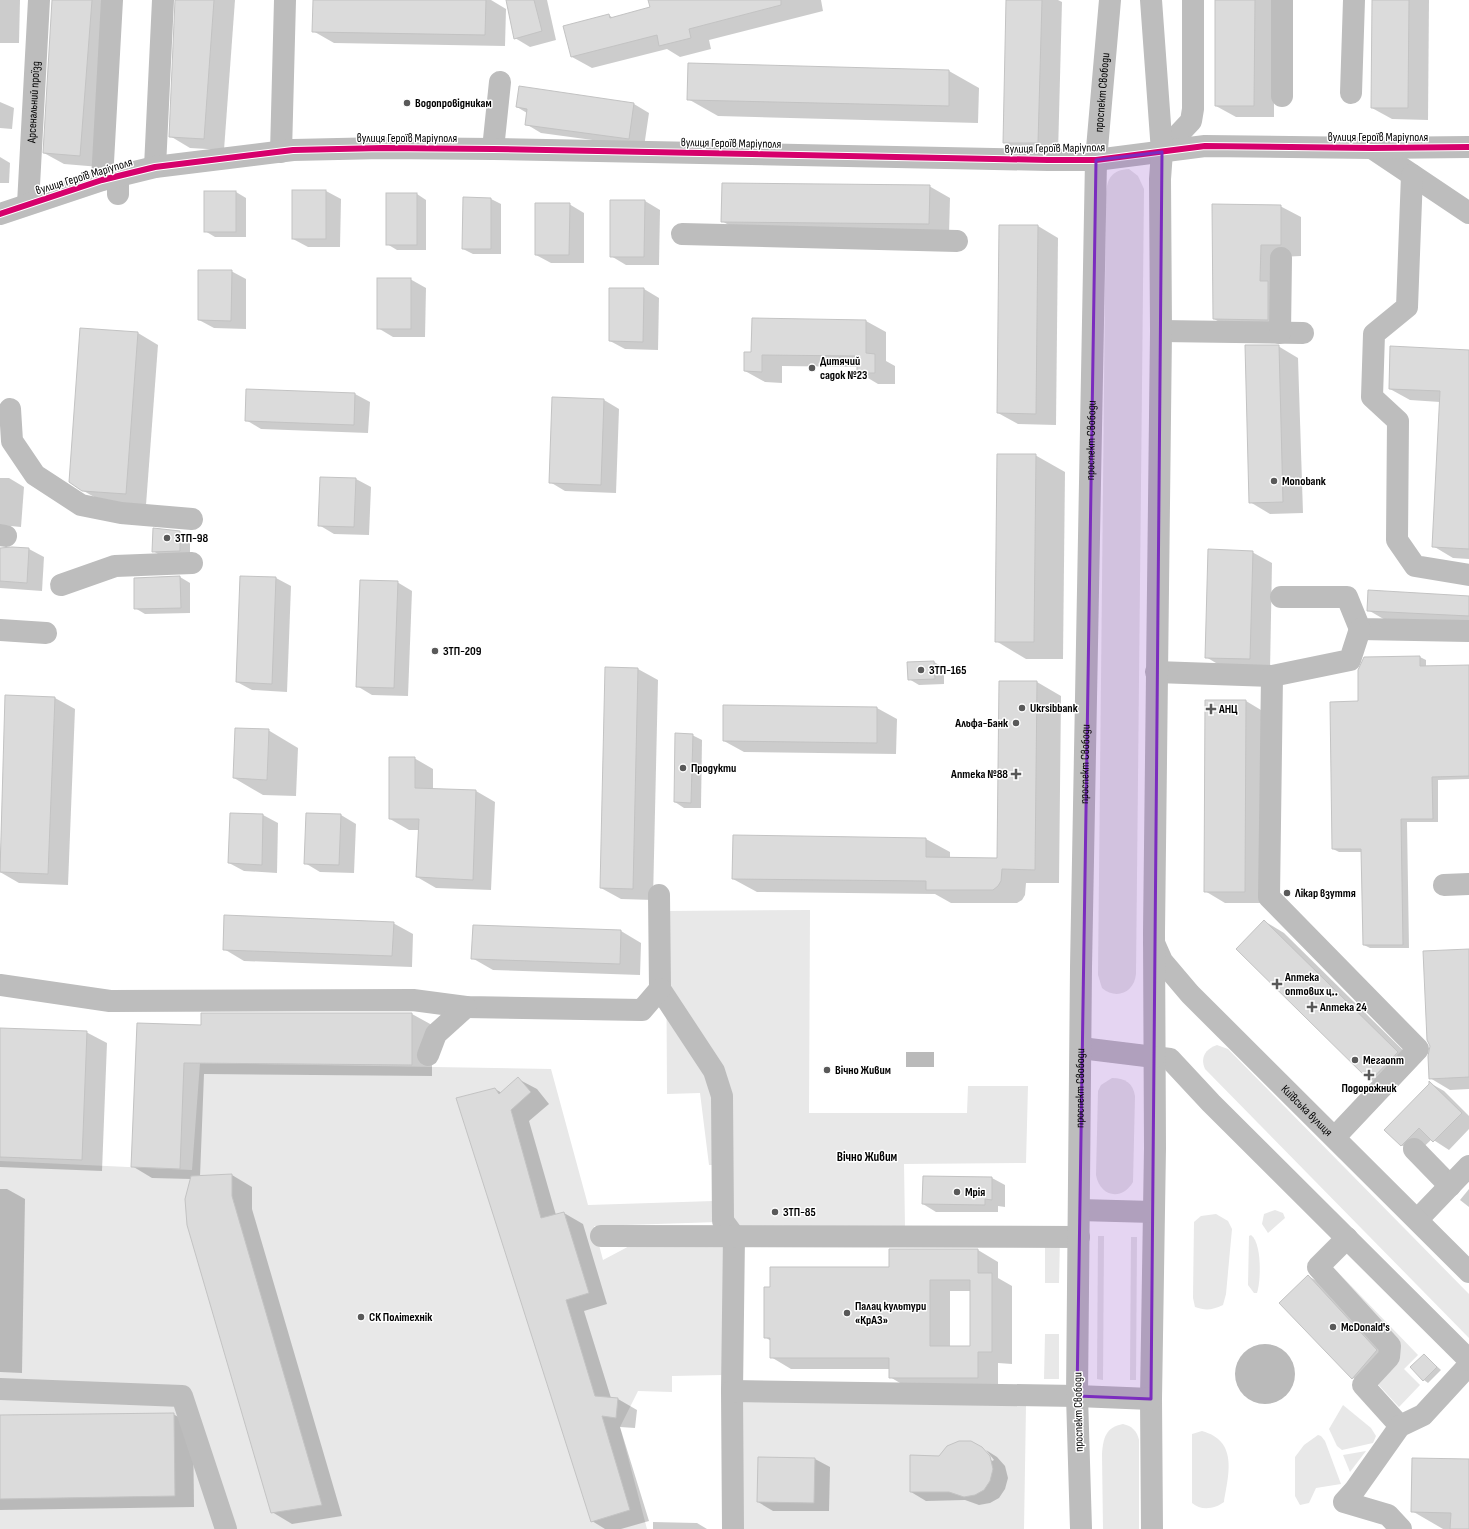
<svg xmlns="http://www.w3.org/2000/svg" width="1469" height="1529" font-family="'Sofia Sans Condensed',sans-serif">
<style>
.green{fill:#e8e8e8}
.water{fill:#bababa}
.shadow{fill:#0003;fill-rule:evenodd}
.building{fill:#dbdbdb;stroke:#c3c3c3;fill-rule:evenodd}
.lines{fill:none;stroke-linecap:round;stroke-linejoin:round}
.minor{stroke:#bdbdbd;stroke-width:22}
.major{stroke:#bdbdbd;stroke-width:22}
.highway{stroke:#bdbdbd;stroke-width:22}
.cycleway-casing{stroke:#fff;stroke-width:8}
.cycleway{stroke:#d6006c;stroke-width:6}
.marked{fill:#7b2cbf;fill-opacity:0.2;stroke:#7b2cbf;stroke-width:3;stroke-linejoin:round}
.poi-dot{fill:#595959;stroke:#fff;stroke-width:1.5}
.labels{text-anchor:middle;stroke-width:3;stroke-linejoin:round;paint-order:stroke}
.street-label{font-size:12px;fill:#000;stroke:#fff}
.poi-label{font-size:12px;font-weight:bold;fill:#000;stroke:#fff;text-anchor:start}
.neighbourhood-label{font-size:13px;font-weight:bold;fill:#000;stroke:#fff}
</style>
<rect width="100%" height="100%" fill="#fff"/>
<g class="green">
<path d="M1129,169L1138,176L1144,189L1136,974C1134,993 1116,1000 1102,988L1098,975L1106,194C1107,178 1112,170 1129,169Z"/>
<polygon points="810,910 809,1113 967,1113 968,1086 1028,1086 1026,1163 904,1164 905,1228 732,1229 731,1165 709,1165 700,1093 667,1094 666,911"/>
<path d="M1217,1045L1228,1049L1469,1294V1338L1205,1069C1200,1058 1205,1049 1217,1045Z"/>
<polygon points="200,1063 551,1069 588,1205 714,1201 719,1222 594,1226 603,1260 637,1242 723,1242 723,1375 672,1376 672,1392 638,1391 620,1427 647,1529 0,1529 0,1161 192,1170"/>
<path d="M1112,1078C1125,1078 1133,1083 1135,1096L1133,1182C1122,1201 1100,1197 1096,1175L1098,1091L1101,1085Z"/>
<polygon points="1275,1210 1283,1213 1285,1218 1268,1233 1262,1224 1264,1214"/>
<path d="M1216,1214L1228,1221L1232,1229L1226,1294L1223,1305C1212,1310 1206,1311 1195,1307L1193,1298L1194,1222L1201,1216Z"/>
<path d="M1251,1235C1262,1243 1261,1281 1257,1293H1254L1248,1285L1249,1236Z"/>
<polygon points="1098,1236 1104,1236 1103,1380 1097,1379"/>
<polygon points="1131,1237 1137,1237 1136,1380 1130,1380"/>
<polygon points="1045,1238 1060,1238 1059,1283 1045,1283"/>
<polygon points="1329,1263 1418,1355 1404,1369 1420,1385 1399,1407 1375,1381 1395,1362"/>
<polygon points="1045,1334 1059,1334 1059,1379 1044,1379"/>
<polygon points="743,1400 1026,1405 1024,1529 740,1529"/>
<polygon points="1343,1405 1371,1428 1376,1436 1373,1443 1342,1450 1337,1446 1329,1429"/>
<path d="M1123,1424C1132,1426 1137,1431 1139,1440V1529H1103L1102,1454C1103,1438 1106,1427 1123,1424Z"/>
<path d="M1202,1431C1238,1441 1229,1473 1224,1502C1215,1509 1201,1511 1192,1503V1434Z"/>
<polygon points="1318,1435 1321,1436 1325,1441 1341,1484 1316,1488 1309,1503 1300,1505 1295,1496 1295,1457 1304,1445"/>
<polygon points="1366,1451 1350,1472 1343,1455"/>
</g>
<g class="water">
<rect x="906" y="1052" width="28" height="15"/>
<circle cx="1265" cy="1374" r="30"/>
</g>
<g class="shadow">
<polygon points="0,0 20,0 19,43 0,43"/>
<polygon points="54,0 113,0 100,167 64,164 44,153"/>
<polygon points="177,0 235,0 224,150 190,148 170,136"/>
<polygon points="314,0 491,0 506,9 505,46 334,43 313,31"/>
<polygon points="507,0 547,0 556,40 530,47 515,38"/>
<polygon points="649,0 821,0 823,11 709,40 711,49 680,57 667,49 592,68 572,57 609,15 613,18 651,8"/>
<polygon points="1007,0 1058,0 1062,2 1058,154 1024,154 1004,142"/>
<polygon points="1216,0 1274,0 1274,117 1236,117 1216,106"/>
<polygon points="1373,0 1429,0 1428,120 1392,119 1372,108"/>
<polygon points="689,64 949,71 979,88 978,123 718,116 688,99"/>
<polygon points="0,102 14,108 12,129 0,128"/>
<polygon points="634,104 649,113 644,147 541,133 526,124 527,113 517,107"/>
<polygon points="0,157 10,163 9,183 0,183"/>
<polygon points="929,186 950,198 949,235 742,233 722,221"/>
<polygon points="326,191 341,199 340,247 308,247 293,239"/>
<polygon points="236,192 246,198 246,237 215,237 205,231"/>
<polygon points="417,194 426,200 426,250 397,250 387,244"/>
<polygon points="464,198 491,199 501,204 501,254 473,254 463,249"/>
<polygon points="645,201 660,210 659,265 626,265 611,256"/>
<polygon points="569,204 584,213 584,263 551,263 536,255"/>
<polygon points="1280,206 1301,217 1301,256 1280,257 1288,331 1234,330 1214,319"/>
<polygon points="1038,226 1058,238 1056,425 1018,424 998,413"/>
<polygon points="231,271 246,279 246,329 214,328 199,320"/>
<polygon points="410,279 426,288 425,337 393,337 378,328"/>
<polygon points="644,289 659,298 658,350 625,349 610,341"/>
<polygon points="753,319 866,321 886,332 886,361 895,366 895,384 878,384 858,372 858,367 782,366 782,383 765,382 745,371 752,353"/>
<polygon points="138,333 158,345 146,505 103,502 82,490"/>
<polygon points="1278,346 1298,358 1303,513 1270,514 1250,502"/>
<polygon points="1469,351 1469,559 1453,558 1433,546 1440,402 1410,400 1390,389"/>
<polygon points="355,394 370,402 368,433 261,429 246,420"/>
<polygon points="604,400 619,409 616,493 565,491 550,482"/>
<polygon points="1035,455 1065,472 1063,659 1026,659 996,641"/>
<polygon points="0,478 9,478 24,487 21,527 0,525"/>
<polygon points="356,479 371,487 369,535 334,534 319,525"/>
<polygon points="154,529 180,532 190,537 190,556 163,557 153,551"/>
<polygon points="0,548 29,549 44,557 42,591 0,588"/>
<polygon points="1252,552 1272,563 1270,670 1226,669 1206,657"/>
<polygon points="180,577 190,583 190,613 145,614 135,608 135,579"/>
<polygon points="276,578 291,586 287,692 252,690 237,682"/>
<polygon points="397,582 412,591 408,696 372,695 357,686"/>
<polygon points="1469,597 1469,625 1387,621 1368,610"/>
<polygon points="1420,657 1426,660 1426,667 1469,666 1469,779 1438,780 1438,822 1407,822 1409,948 1370,948 1364,945 1362,852 1339,852 1333,849 1359,702"/>
<polygon points="934,662 944,668 944,684 919,685 909,679"/>
<polygon points="606,668 638,669 658,680 653,900 621,899 601,888"/>
<polygon points="1000,682 1037,682 1061,696 1059,883 1026,883 1025,895 1022,900 1017,903 951,903 935,894 757,892 733,879 734,836 926,839 950,852 950,859 998,859"/>
<polygon points="6,696 55,698 75,709 68,885 19,883 0,872"/>
<polygon points="1246,701 1266,713 1264,903 1225,903 1205,891"/>
<polygon points="877,708 897,719 896,754 744,752 724,741"/>
<polygon points="268,730 298,748 296,796 263,795 234,778"/>
<polygon points="692,735 702,740 701,808 684,808 675,802"/>
<polygon points="414,758 433,769 433,790 476,791 495,802 491,890 436,888 417,877 419,830 409,830 390,819"/>
<polygon points="231,814 263,815 278,823 277,873 244,871 229,863"/>
<polygon points="341,815 356,824 354,873 320,872 305,863"/>
<polygon points="1264,921 1284,933 1417,1064 1391,1092 1371,1080 1237,948"/>
<polygon points="393,923 413,934 412,967 244,961 224,949"/>
<polygon points="474,926 621,931 641,943 640,975 493,970 472,958"/>
<polygon points="1469,950 1469,1089 1450,1090 1430,1078"/>
<polygon points="202,1014 412,1014 432,1025 432,1076 204,1074 200,1177 232,1175 252,1187 252,1209 342,1516 292,1524 272,1512 191,1179 152,1178 132,1166 202,1026"/>
<polygon points="0,1029 86,1032 107,1043 102,1171 0,1167"/>
<polygon points="518,1079 537,1089 549,1104 529,1121 556,1215 564,1213 583,1224 607,1304 584,1311 611,1398 618,1399 637,1410 635,1428 620,1427 649,1521 621,1529 605,1529 592,1521 495,1089 502,1093"/>
<polygon points="1430,1083 1444,1091 1469,1116 1469,1129 1449,1150 1432,1139 1416,1154 1401,1145"/>
<polygon points="992,1178 1005,1185 1005,1207 998,1206 998,1212 936,1212 923,1204"/>
<polygon points="0,1189 7,1189 25,1199 22,1373 0,1372"/>
<polygon points="1469,1189 1469,1207 1460,1200"/>
<path d="M978,1250L998,1262V1278L1012,1286V1364L998,1363V1389H910L890,1377V1369H791L771,1357V1341L765,1337L890,1268ZM950,1291H971V1347H950Z"/>
<polygon points="1308,1276 1329,1288 1397,1362 1373,1390 1353,1378 1280,1303"/>
<polygon points="1424,1355 1441,1370 1428,1383 1424,1380"/>
<polygon points="173,1414 193,1425 194,1507 0,1510 0,1416"/>
<polygon points="982,1448 992,1461 994,1460 986,1450 997,1457 1005,1466 1008,1478 1005,1489 999,1498 990,1503 979,1505 965,1500 926,1501 911,1492 940,1457"/>
<polygon points="815,1459 830,1467 829,1511 773,1511 758,1502"/>
<polygon points="1469,1460 1469,1529 1443,1529 1412,1511"/>
<polygon points="653,1522 697,1523 707,1529 653,1529"/>
</g>
<g class="building">
<polygon points="52,0 92,0 80,156 43,153"/>
<polygon points="175,0 214,0 204,139 169,137"/>
<polygon points="313,0 486,0 485,35 312,32"/>
<polygon points="506,0 534,0 542,31 514,39"/>
<polygon points="648,0 781,0 781,5 689,29 691,38 659,46 657,35 571,57 563,26 609,14 610,18 650,7"/>
<polygon points="1006,0 1042,0 1038,143 1003,143"/>
<polygon points="1215,0 1255,0 1254,106 1215,106"/>
<polygon points="1372,0 1409,0 1408,108 1371,108"/>
<polygon points="688,63 949,70 949,106 687,100"/>
<polygon points="519,86 634,103 629,139 525,125 527,109 516,107"/>
<polygon points="722,183 930,185 929,224 721,222"/>
<rect x="292" y="190" width="34" height="49"/>
<rect x="204" y="191" width="32" height="41"/>
<rect x="386" y="193" width="31" height="52"/>
<polygon points="463,197 491,198 491,249 462,249"/>
<polygon points="610,200 645,200 644,257 610,257"/>
<polygon points="535,203 570,203 569,255 535,255"/>
<polygon points="1212,204 1281,205 1281,245 1261,245 1260,281 1268,281 1268,320 1213,319"/>
<polygon points="999,225 1038,225 1036,414 997,413"/>
<polygon points="198,270 232,270 231,321 198,320"/>
<rect x="377" y="278" width="34" height="51"/>
<polygon points="609,288 644,288 643,342 609,341"/>
<polygon points="752,318 866,320 866,353 875,354 875,373 857,373 857,356 762,355 762,372 744,371 744,352 751,352"/>
<polygon points="80,328 138,332 126,494 82,491 69,482"/>
<polygon points="1245,345 1279,345 1283,502 1249,503"/>
<polygon points="1390,346 1469,350 1469,549 1432,547 1440,391 1389,389"/>
<polygon points="246,389 355,393 354,425 245,421"/>
<polygon points="552,397 604,399 601,485 549,483"/>
<polygon points="997,454 1036,454 1034,642 995,642"/>
<polygon points="320,477 356,478 354,527 318,526"/>
<polygon points="153,528 180,531 180,551 152,552"/>
<polygon points="12,547 29,548 27,583 0,581 0,548"/>
<polygon points="1208,549 1253,551 1250,659 1205,658"/>
<polygon points="180,576 181,608 134,609 134,578"/>
<polygon points="240,576 276,577 272,684 236,682"/>
<polygon points="360,580 398,581 394,688 356,687"/>
<polygon points="1368,590 1469,596 1469,616 1367,611"/>
<polygon points="1420,656 1420,666 1469,665 1469,776 1432,777 1433,819 1401,819 1403,945 1363,945 1361,849 1332,849 1330,702 1358,701 1358,670 1364,657"/>
<polygon points="934,661 935,679 908,680 907,662"/>
<polygon points="605,667 638,668 633,889 600,888"/>
<polygon points="999,681 1037,681 1035,870 1002,869 1001,881 998,886 993,890 926,890 926,881 732,879 733,835 926,838 926,857 997,858"/>
<polygon points="5,695 55,697 48,874 0,872"/>
<polygon points="1205,700 1246,700 1245,892 1204,892"/>
<polygon points="723,705 877,707 877,743 723,741"/>
<polygon points="235,728 269,729 267,780 233,778"/>
<polygon points="675,733 693,734 691,803 674,802"/>
<polygon points="389,757 415,757 415,788 476,790 473,880 416,877 419,819 389,819"/>
<polygon points="230,813 263,814 262,865 228,863"/>
<polygon points="306,813 341,814 339,865 304,864"/>
<polygon points="224,915 394,922 392,956 223,950"/>
<polygon points="1264,920 1398,1052 1370,1081 1236,949"/>
<polygon points="473,925 621,930 620,964 471,959"/>
<polygon points="1469,949 1469,1077 1429,1079 1428,1056 1430,1046 1427,1040 1423,951"/>
<polygon points="201,1013 412,1013 412,1065 184,1063 180,1169 131,1167 137,1023 201,1025"/>
<polygon points="0,1028 87,1031 82,1160 0,1157"/>
<polygon points="518,1077 531,1092 511,1110 541,1218 564,1212 589,1293 566,1300 595,1396 618,1398 616,1418 602,1416 630,1510 591,1522 456,1098 495,1088 499,1094"/>
<polygon points="1429,1081 1462,1113 1433,1142 1419,1128 1401,1146 1384,1130 1429,1084"/>
<polygon points="232,1174 232,1196 322,1505 271,1513 187,1225 185,1199 191,1176"/>
<polygon points="923,1176 992,1177 992,1200 985,1199 985,1205 922,1204"/>
<path d="M889,1249H978V1273H992V1352H978V1378H889V1358H770V1338H764V1287H770V1267H889ZM930,1280H970V1346H930Z"/>
<polygon points="1308,1275 1377,1350 1352,1379 1279,1303"/>
<polygon points="1424,1354 1437,1367 1423,1381 1410,1367"/>
<polygon points="174,1413 175,1496 0,1499 0,1415"/>
<polygon points="959,1441 971,1441 982,1447 990,1456 993,1469 990,1481 984,1490 975,1495 964,1497 949,1492 910,1492 910,1455 939,1456 947,1446"/>
<polygon points="758,1457 815,1458 814,1503 757,1502"/>
<polygon points="1412,1458 1469,1459 1469,1529 1450,1529 1451,1513 1411,1512"/>
</g>
<g class="lines">
<g class="minor">
<polyline points="1282,0 1282,96"/>
<polyline points="1351,93 1354,0"/>
<polyline points="1372,148 1469,213"/>
<polyline points="493,149 500,82"/>
<polyline points="281,152 285,0"/>
<polyline points="1162,152 1191,121 1193,109 1193,0"/>
<polyline points="155,167 163,0"/>
<polyline points="1412,175 1407,307 1374,334 1372,397 1398,421 1397,540 1415,566 1469,575"/>
<polyline points="118,176 118,194"/>
<polyline points="102,180 112,0"/>
<path id="s1" d="M28,204L39,0"/>
<polyline points="0,214 102,180 155,167 293,150 383,148 493,149 1048,160 1096,160 1205,146 1372,148 1469,147"/>
<polyline points="682,234 957,241"/>
<polyline points="1161,331 1303,333"/>
<polyline points="1280,333 1281,258"/>
<polyline points="10,409 12,441 35,475 81,505 121,513 192,519"/>
<polyline points="0,535 6,536"/>
<polyline points="61,585 115,566 192,563"/>
<polyline points="1281,597 1347,597 1360,629 1469,631"/>
<polyline points="0,630 46,633"/>
<polyline points="1156,672 1272,676"/>
<polyline points="1444,885 1469,884"/>
<polyline points="659,895 660,989 714,1071 722,1096 723,1221 734,1236 732,1391 733,1529"/>
<polyline points="0,985 110,1001 413,1000 466,1007 642,1010 660,989"/>
<polyline points="428,1055 436,1034 466,1007"/>
<polyline points="1335,1137 1418,1049 1269,897 1272,676 1350,660 1360,629"/>
<polyline points="1414,1149 1450,1186"/>
<polyline points="1418,1219 1469,1166"/>
<polyline points="601,1236 1079,1237"/>
<polyline points="1347,1238 1318,1267 1390,1346 1389,1357 1363,1385 1400,1426"/>
<polyline points="0,1389 182,1396 226,1529"/>
<polyline points="732,1391 1077,1396"/>
<polyline points="1401,1529 1388,1515 1344,1502 1354,1491 1400,1426 1423,1415 1469,1365"/>
</g>
<g class="major">
<path id="s2" d="M1154,943L1162,961L1190,994L1469,1272"/>
<polyline points="1154,1057 1170,1059 1211,1103 1469,1360"/>
</g>
<g class="highway">
<polyline points="1151,0 1162,152 1160,179 1161,331 1154,933 1155,1148 1151,1399 1152,1529"/>
<polyline points="1081,1048 1154,1057"/>
<polyline points="1079,1210 1153,1212"/>
<polyline points="1077,1396 1151,1399"/>
<path id="s3" d="M1081,1529L1077,1396L1081,967L1096,160L1110,0"/>
</g>
<defs>
<polyline id="cycleway" points="0,214 102,180 155,167 293,150 383,148 493,149 1048,160 1096,160 1205,146 1372,148 1469,147"/>
</defs>
<use href="#cycleway" class="cycleway-casing"/>
<use href="#cycleway" class="cycleway"/>
</g>
<path class="marked" d="M1162,152L1151,1399L1077,1396L1096,160Z"/>
<g class="poi-dot">
<circle cx="407" cy="103" r="4"/>
<circle cx="812" cy="368" r="4"/>
<circle cx="1274" cy="481" r="4"/>
<circle cx="167" cy="538" r="4"/>
<circle cx="435" cy="651" r="4"/>
<circle cx="921" cy="670" r="4"/>
<circle cx="1022" cy="708" r="4"/>
<path d="M1209 703h4v4h4v4h-4v4h-4v-4h-4v-4h4z"/>
<circle cx="1016" cy="723" r="4"/>
<circle cx="683" cy="768" r="4"/>
<path d="M1014 768h4v4h4v4h-4v4h-4v-4h-4v-4h4z"/>
<circle cx="1287" cy="893" r="4"/>
<path d="M1275 978h4v4h4v4h-4v4h-4v-4h-4v-4h4z"/>
<path d="M1310 1001h4v4h4v4h-4v4h-4v-4h-4v-4h4z"/>
<circle cx="1355" cy="1060" r="4"/>
<circle cx="827" cy="1070" r="4"/>
<path d="M1367 1069h4v4h4v4h-4v4h-4v-4h-4v-4h4z"/>
<circle cx="957" cy="1192" r="4"/>
<circle cx="775" cy="1212" r="4"/>
<circle cx="847" cy="1313" r="4"/>
<circle cx="361" cy="1317" r="4"/>
<circle cx="1333" cy="1327" r="4"/>
</g>
<g class="labels">
<g class="street-label">
<text dy="4" stroke="none"><textPath href="#s3" startOffset="1437">проспект Свободи</textPath></text>
<text dy="4" stroke="none"><textPath href="#s1" startOffset="102">Арсенальний проїзд</textPath></text>
<text x="1378" y="141">вулиця Героїв Маріуполя</text>
<text x="407" y="142">вулиця Героїв Маріуполя</text>
<text transform="translate(731 143) rotate(1)" y="4">вулиця Героїв Маріуполя</text>
<text transform="translate(1055 148) rotate(-1)" y="4">вулиця Героїв Маріуполя</text>
<text transform="translate(84 176) rotate(-17)" y="4">вулиця Героїв Маріуполя</text>
<text dy="4" stroke="none"><textPath href="#s3" startOffset="1089">проспект Свободи</textPath></text>
<text dy="4" stroke="none"><textPath href="#s3" startOffset="765">проспект Свободи</textPath></text>
<text dy="4" stroke="none"><textPath href="#s3" startOffset="441">проспект Свободи</textPath></text>
<text dy="4" stroke="none"><textPath href="#s2" startOffset="228">Київська вулиця</textPath></text>
<text transform="translate(1078 1412) rotate(-91)" y="4">проспект Свободи</text>
</g>
<g class="poi-label">
<text x="415" y="107">Водопровідникам</text>
<text x="820" y="365">Дитячий<tspan x="820" dy="14">садок №23</tspan></text>
<text x="1282" y="485">Monobank</text>
<text x="175" y="542">ЗТП-98</text>
<text x="443" y="655">ЗТП-209</text>
<text x="929" y="674">ЗТП-165</text>
<text x="1030" y="712">Ukrsibbank</text>
<text x="1219" y="713">АНЦ</text>
<text x="1008" y="727" text-anchor="end">Альфа-Банк</text>
<text x="691" y="772">Продукти</text>
<text x="1008" y="778" text-anchor="end">Аптека №88</text>
<text x="1295" y="897">Лікар взуття</text>
<text x="1285" y="981">Аптека<tspan x="1285" dy="14">оптових ц‥</tspan></text>
<text x="1320" y="1011">Аптека 24</text>
<text x="1363" y="1064">Мегаопт</text>
<text x="835" y="1074">Вічно Живим</text>
<text x="1369" y="1092" text-anchor="middle">Подорожник</text>
<text x="965" y="1196">Мрія</text>
<text x="783" y="1216">ЗТП-85</text>
<text x="855" y="1310">Палац культури<tspan x="855" dy="14">«КрАЗ»</tspan></text>
<text x="369" y="1321">СК Політехнік</text>
<text x="1341" y="1331">McDonald's</text>
</g>
<g class="neighbourhood-label">
<text x="867" y="1161">Вічно Живим</text>
</g>
</g>
</svg>
